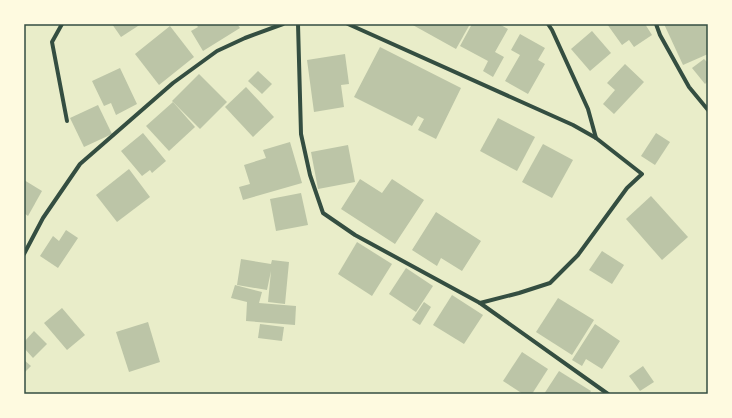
<svg xmlns="http://www.w3.org/2000/svg" width="732" height="418" font-family="Lora,serif">
<style>
.building{fill:#bcc5a7}
.lines{fill:none;stroke-linecap:round;stroke-linejoin:round}
.minor{stroke:#344e41;stroke-width:4}
.neatline{fill:none;stroke:#344e41;stroke-width:1.5}
</style>
<rect width="100%" height="100%" fill="#e9edc9"/>
<g class="building">
<polygon points="112,24 141,24 121,37"/>
<polygon points="196,24 237,24 240,28 203,51 191,31 198,27"/>
<polygon points="411,24 470,24 456,49"/>
<polygon points="472,24 499,24 508,29 495,52 504,57 493,77 483,71 488,61 460,46"/>
<polygon points="607,24 645,24 652,35 634,47 629,40 622,45"/>
<polygon points="664,24 708,24 708,54 683,65"/>
<polygon points="170,26 194,57 159,85 135,54"/>
<polygon points="592,31 611,53 590,71 571,49"/>
<polygon points="520,34 545,48 538,60 545,64 528,94 505,81 520,55 511,50"/>
<polygon points="380,47 461,88 436,139 418,130 424,119 418,116 412,126 354,97"/>
<polygon points="345,54 349,84 341,85 344,107 314,112 307,60"/>
<polygon points="704,59 708,63 708,81 705,84 692,68"/>
<polygon points="625,64 644,82 614,114 603,104 615,90 607,83"/>
<polygon points="120,68 137,104 116,115 111,103 104,106 92,81"/>
<polygon points="258,71 272,84 262,94 248,81"/>
<polygon points="199,74 227,102 200,129 172,101"/>
<polygon points="246,87 274,117 253,137 225,107"/>
<polygon points="173,102 195,127 169,151 146,126"/>
<polygon points="98,105 112,134 84,147 70,118"/>
<polygon points="498,118 535,137 517,171 480,151"/>
<polygon points="143,133 166,161 152,173 150,170 142,176 121,151"/>
<polygon points="656,133 670,142 655,165 641,156"/>
<polygon points="290,142 302,183 243,200 239,187 250,184 244,165 266,158 263,150"/>
<polygon points="543,144 573,160 552,198 522,182"/>
<polygon points="348,145 355,182 318,189 311,152"/>
<polygon points="129,169 150,197 117,222 96,195"/>
<polygon points="360,179 382,193 392,179 424,200 395,244 341,209"/>
<polygon points="24,180 42,191 28,216 24,213"/>
<polygon points="301,193 308,225 276,231 270,199"/>
<polygon points="651,196 688,237 662,260 626,219"/>
<polygon points="436,212 481,241 462,271 441,258 437,266 412,250"/>
<polygon points="66,230 78,238 58,268 40,256 53,236 59,241"/>
<polygon points="357,242 392,264 372,296 338,274"/>
<polygon points="602,251 624,265 612,284 589,270"/>
<polygon points="241,259 271,264 272,260 289,262 285,304 268,302 271,271 267,290 237,285"/>
<polygon points="406,268 433,286 416,312 389,294"/>
<polygon points="235,285 262,292 259,303 296,306 295,325 246,321 247,302 231,298"/>
<polygon points="452,295 483,315 464,344 433,325"/>
<polygon points="558,298 594,320 572,355 536,332"/>
<polygon points="424,302 431,307 420,325 412,320"/>
<polygon points="62,308 85,335 67,350 44,323"/>
<polygon points="148,322 160,362 129,372 116,332"/>
<polygon points="260,324 284,327 282,341 258,338"/>
<polygon points="595,324 620,341 602,369 586,359 582,366 572,360"/>
<polygon points="34,331 47,344 33,358 24,348 24,342"/>
<polygon points="522,352 548,369 532,394 523,394 503,381"/>
<polygon points="24,360 31,366 24,373"/>
<polygon points="643,366 654,382 640,391 629,376"/>
<polygon points="559,371 591,391 589,394 544,394"/>
</g>
<g class="lines">
<g class="minor">
<polyline points="62,24 52,42 67,121"/>
<polyline points="298,24 301,134 310,175 323,213 355,235 480,303 608,394"/>
<polyline points="348,24 573,125 596,138 642,174 627,188 578,255 550,283 519,293 480,303"/>
<polyline points="548,24 552,30 588,109 596,138"/>
<polyline points="656,24 660,35 689,87 708,110"/>
<polyline points="24,254 43,218 80,164 173,83 217,51 245,38 283,24"/>
</g>
</g>
<rect width="732" height="418" fill="none" stroke="#fefae0" stroke-width="50"/>
<rect x="25" y="25" width="682" height="368" class="neatline"/>
</svg>
